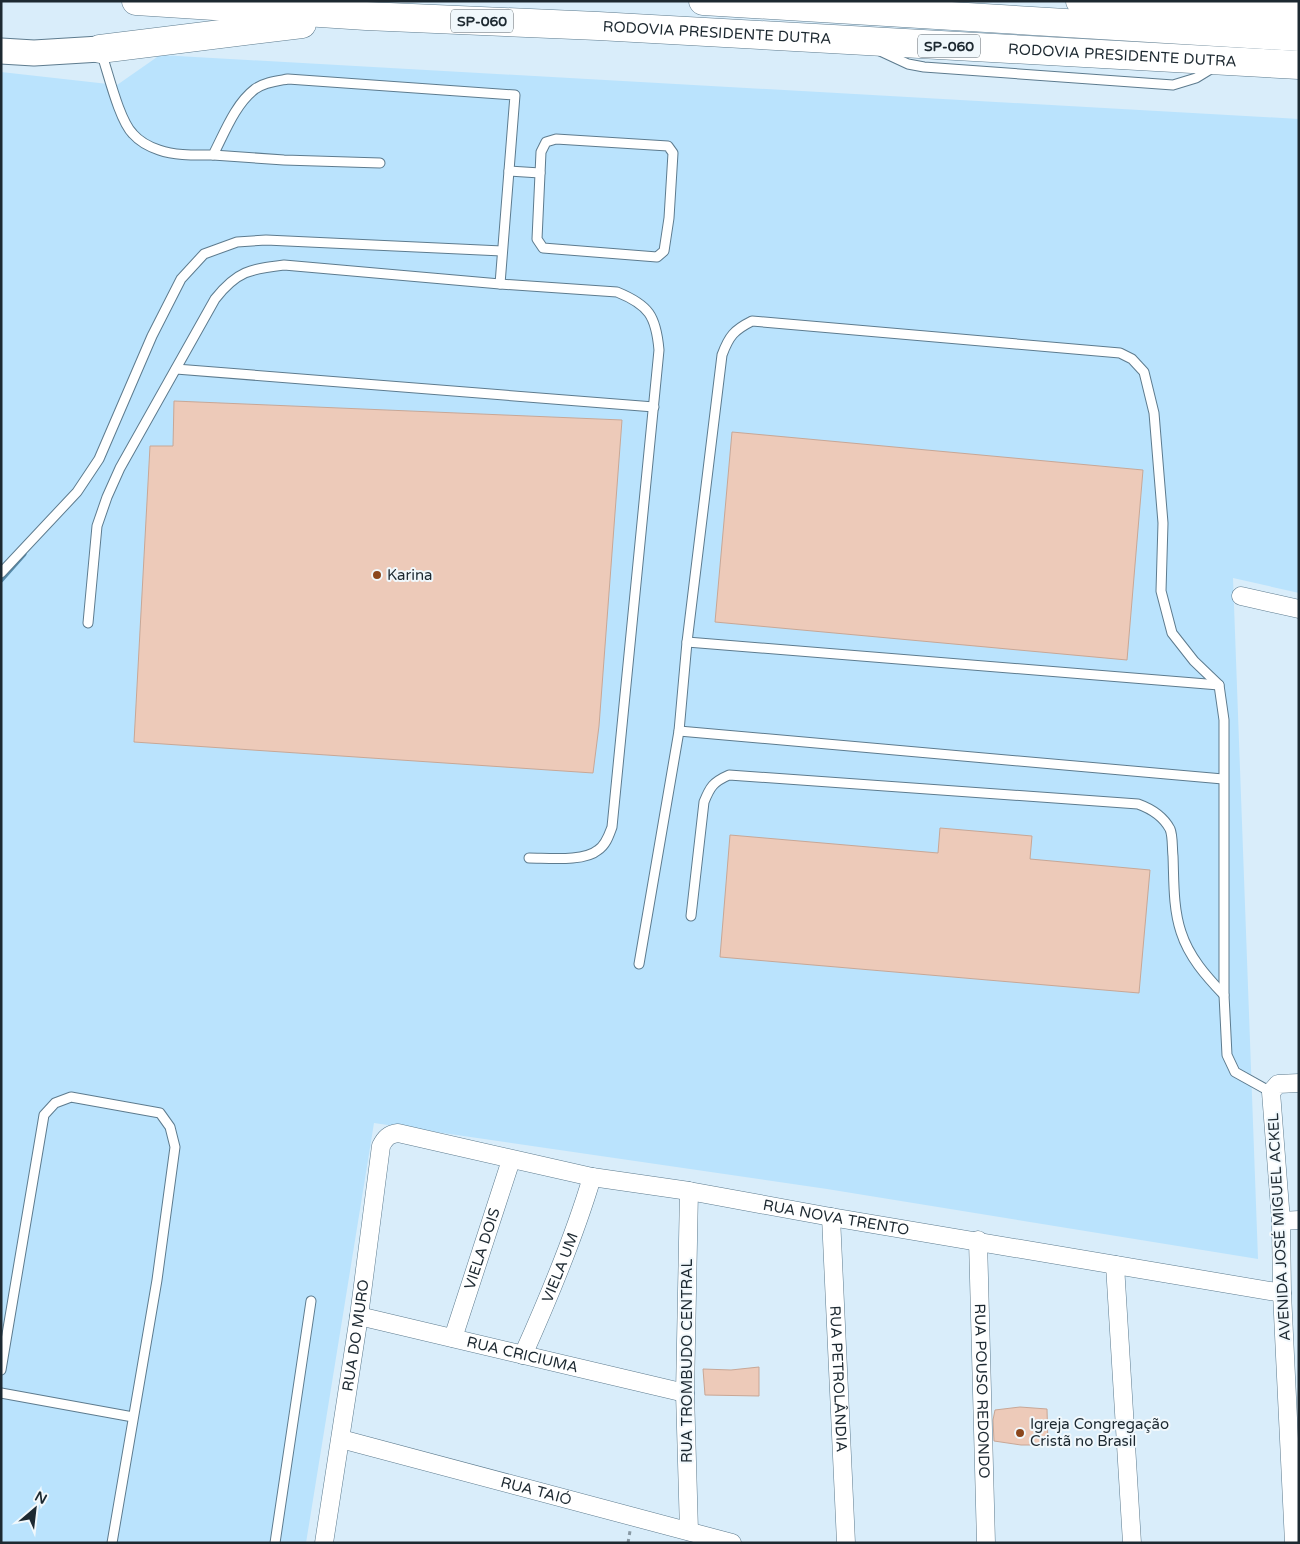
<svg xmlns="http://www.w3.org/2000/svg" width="1300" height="1544" font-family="'Varela Round',sans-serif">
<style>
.built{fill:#bae3fd}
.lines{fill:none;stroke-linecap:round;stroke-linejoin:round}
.stream{stroke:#568aa9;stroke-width:5}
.building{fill:#edcab9;stroke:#c8a796}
.lane-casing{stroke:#5d7b8e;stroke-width:11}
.street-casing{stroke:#5d7b8e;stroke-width:19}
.secondary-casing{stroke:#5d7b8e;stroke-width:27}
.highway-casing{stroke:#5d7b8e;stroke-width:29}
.path{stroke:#8899a4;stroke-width:3;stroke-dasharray:4 4;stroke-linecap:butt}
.lane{stroke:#fff;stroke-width:9}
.street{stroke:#fff;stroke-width:18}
.secondary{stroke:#fff;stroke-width:25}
.highway{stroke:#fff;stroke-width:28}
.poi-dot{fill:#8b461c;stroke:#f1f8fc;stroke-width:2}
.labels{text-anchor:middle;stroke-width:4;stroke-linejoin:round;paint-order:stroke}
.shield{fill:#f1f8fc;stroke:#5d676e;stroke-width:1}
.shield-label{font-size:14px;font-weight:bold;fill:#1d2931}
.street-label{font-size:15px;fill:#1d2931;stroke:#f1f8fc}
.poi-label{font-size:15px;fill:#1d2931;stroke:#f1f8fc;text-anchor:start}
</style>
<rect width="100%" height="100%" fill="#d9edfa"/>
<polygon class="built" points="160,55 1299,119 1299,593 1233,578 1258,1259 827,1189 374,1123 306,1543 1,1543 1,72 117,85"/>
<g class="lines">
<polyline class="stream" points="1,580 24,554"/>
</g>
<g class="building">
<polygon points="174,401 622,420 599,726 593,773 134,742 150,446 173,446"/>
<polygon points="732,432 1143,470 1127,660 715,622"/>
<polygon points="940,828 1032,836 1030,859 1150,870 1139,993 720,957 730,835 938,853"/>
<polygon points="759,1367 759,1396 705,1395 703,1369 731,1370"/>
<polygon points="1020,1407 1047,1409 1048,1445 1021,1445 994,1441 993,1420 995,1410"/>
</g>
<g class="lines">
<defs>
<g id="lane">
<polyline points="880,51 908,64 924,67 1173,85 1196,78 1214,67"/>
<path d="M101,52C108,72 119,120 133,134C140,142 150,147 159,150C176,156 196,155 213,155C224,134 235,104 255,89C265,82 277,81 288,79L515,95L500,284"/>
<polygon points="556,139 668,146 673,153 669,218 664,251 657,257 543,248 537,239 541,152 546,142"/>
<polyline points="213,155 284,160 380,163"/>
<polyline points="509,171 540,173"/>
<polyline points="176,369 654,407"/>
<polyline points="1,573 77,492 99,459 152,336 181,279 204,254 237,242 266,240 502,251"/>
<path d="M88,623L97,526L107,497L120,468L215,299C237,271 250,269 284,265L500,284L617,292C649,305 656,316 659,350L612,827C609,835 606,845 598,850C584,862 548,858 529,858"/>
<polyline points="687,642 1219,685"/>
<polyline points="679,731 1223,779"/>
<path d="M691,916L704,802C710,787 713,782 729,775L1138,804C1152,809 1163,816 1170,829C1173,836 1172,848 1173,856C1174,881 1173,908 1181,932C1189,957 1206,976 1224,995"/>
<path d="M639,964L679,731L687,642L722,355C729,336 734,330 752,321L1120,353L1132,359L1144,372L1154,413L1163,523L1161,591L1172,633L1194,661L1219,685L1224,720V995L1227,1055L1235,1072L1271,1092"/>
<polyline points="1,1370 44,1115 55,1103 71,1097 160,1113 170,1127 175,1147 157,1280 112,1543"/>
<polyline points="1,1393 133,1417"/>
<polyline points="275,1543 311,1301"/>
</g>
<g id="street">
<polyline points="1241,596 1299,609"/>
<polyline points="689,1191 685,1393 689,1531"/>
<path id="s1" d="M831,1217L846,1543"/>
<polyline points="1281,1221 1299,1220"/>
<path id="s2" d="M978,1240L986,1543"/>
<polyline points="1115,1265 1132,1543"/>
<path id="s3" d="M359,1316L685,1393"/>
<path id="s4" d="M453,1338L511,1160"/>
<path id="s5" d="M523,1355C549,1297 574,1238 592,1177"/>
<path id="s6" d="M341,1439L732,1543"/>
<path id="s7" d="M324,1543L359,1316L381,1146C385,1138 389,1134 398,1133L592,1177L689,1191L831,1217L1282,1293"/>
<polyline points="1294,1543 1282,1293 1281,1221 1271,1092 1278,1084 1299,1083"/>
</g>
<polyline id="secondary" points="1,51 34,53 100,49"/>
<g id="highway">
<path id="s8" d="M136,1L366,16L598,26L1299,65"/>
<polyline points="703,1 1299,37"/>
<polyline points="1080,1 1299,15"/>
<polyline points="100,49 302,24"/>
</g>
</defs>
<use href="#lane" class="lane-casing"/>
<use href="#street" class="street-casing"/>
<use href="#secondary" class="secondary-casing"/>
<use href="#highway" class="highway-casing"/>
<polyline class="path" points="628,1543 630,1531"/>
<use href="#lane" class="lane"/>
<use href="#street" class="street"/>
<use href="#secondary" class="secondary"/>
<use href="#highway" class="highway"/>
</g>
<g class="poi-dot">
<circle cx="377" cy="575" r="5"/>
<circle cx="1020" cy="1433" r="5"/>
</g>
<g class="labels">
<g class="shield">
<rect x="451" y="9.5" width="62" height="23" rx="4"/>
<rect x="918" y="34.5" width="62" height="23" rx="4"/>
</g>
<g class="shield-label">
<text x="482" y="26">SP-060</text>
<text x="949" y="51">SP-060</text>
</g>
<g class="street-label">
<text dy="5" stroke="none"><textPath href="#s8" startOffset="582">RODOVIA PRESIDENTE DUTRA</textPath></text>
<text dy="5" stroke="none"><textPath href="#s8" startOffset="988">RODOVIA PRESIDENTE DUTRA</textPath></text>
<text dy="5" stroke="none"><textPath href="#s7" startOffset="870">RUA NOVA TRENTO</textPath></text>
<text transform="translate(1279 1227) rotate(-93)" y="5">AVENIDA JOSÉ MIGUEL ACKEL</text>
<text dy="5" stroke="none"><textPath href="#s4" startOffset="94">VIELA DOIS</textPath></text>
<text dy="5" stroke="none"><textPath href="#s5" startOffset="95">VIELA UM</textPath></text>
<text dy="5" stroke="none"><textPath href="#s7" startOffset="210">RUA DO MURO</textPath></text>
<text dy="5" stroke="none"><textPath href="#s3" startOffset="168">RUA CRICIUMA</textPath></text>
<text transform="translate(687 1361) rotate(-90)" y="5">RUA TROMBUDO CENTRAL</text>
<text dy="5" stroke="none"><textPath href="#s1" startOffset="162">RUA PETROLÂNDIA</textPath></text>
<text dy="5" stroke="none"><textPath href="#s2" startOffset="151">RUA POUSO REDONDO</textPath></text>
<text dy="5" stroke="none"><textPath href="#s6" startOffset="202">RUA TAIÓ</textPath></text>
</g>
<g class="poi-label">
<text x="387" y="580">Karina</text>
<text x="1030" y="1429">Igreja Congregação<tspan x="1030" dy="17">Cristã no Brasil</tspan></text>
</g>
</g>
<rect width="1300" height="1544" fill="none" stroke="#1d2931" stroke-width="5"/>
<g transform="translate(35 1509) rotate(28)" stroke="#f1f8fc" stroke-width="4" paint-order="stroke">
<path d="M0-4L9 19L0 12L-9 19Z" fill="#1d2931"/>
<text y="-8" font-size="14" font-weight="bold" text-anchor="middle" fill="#1d2931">N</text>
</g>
</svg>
